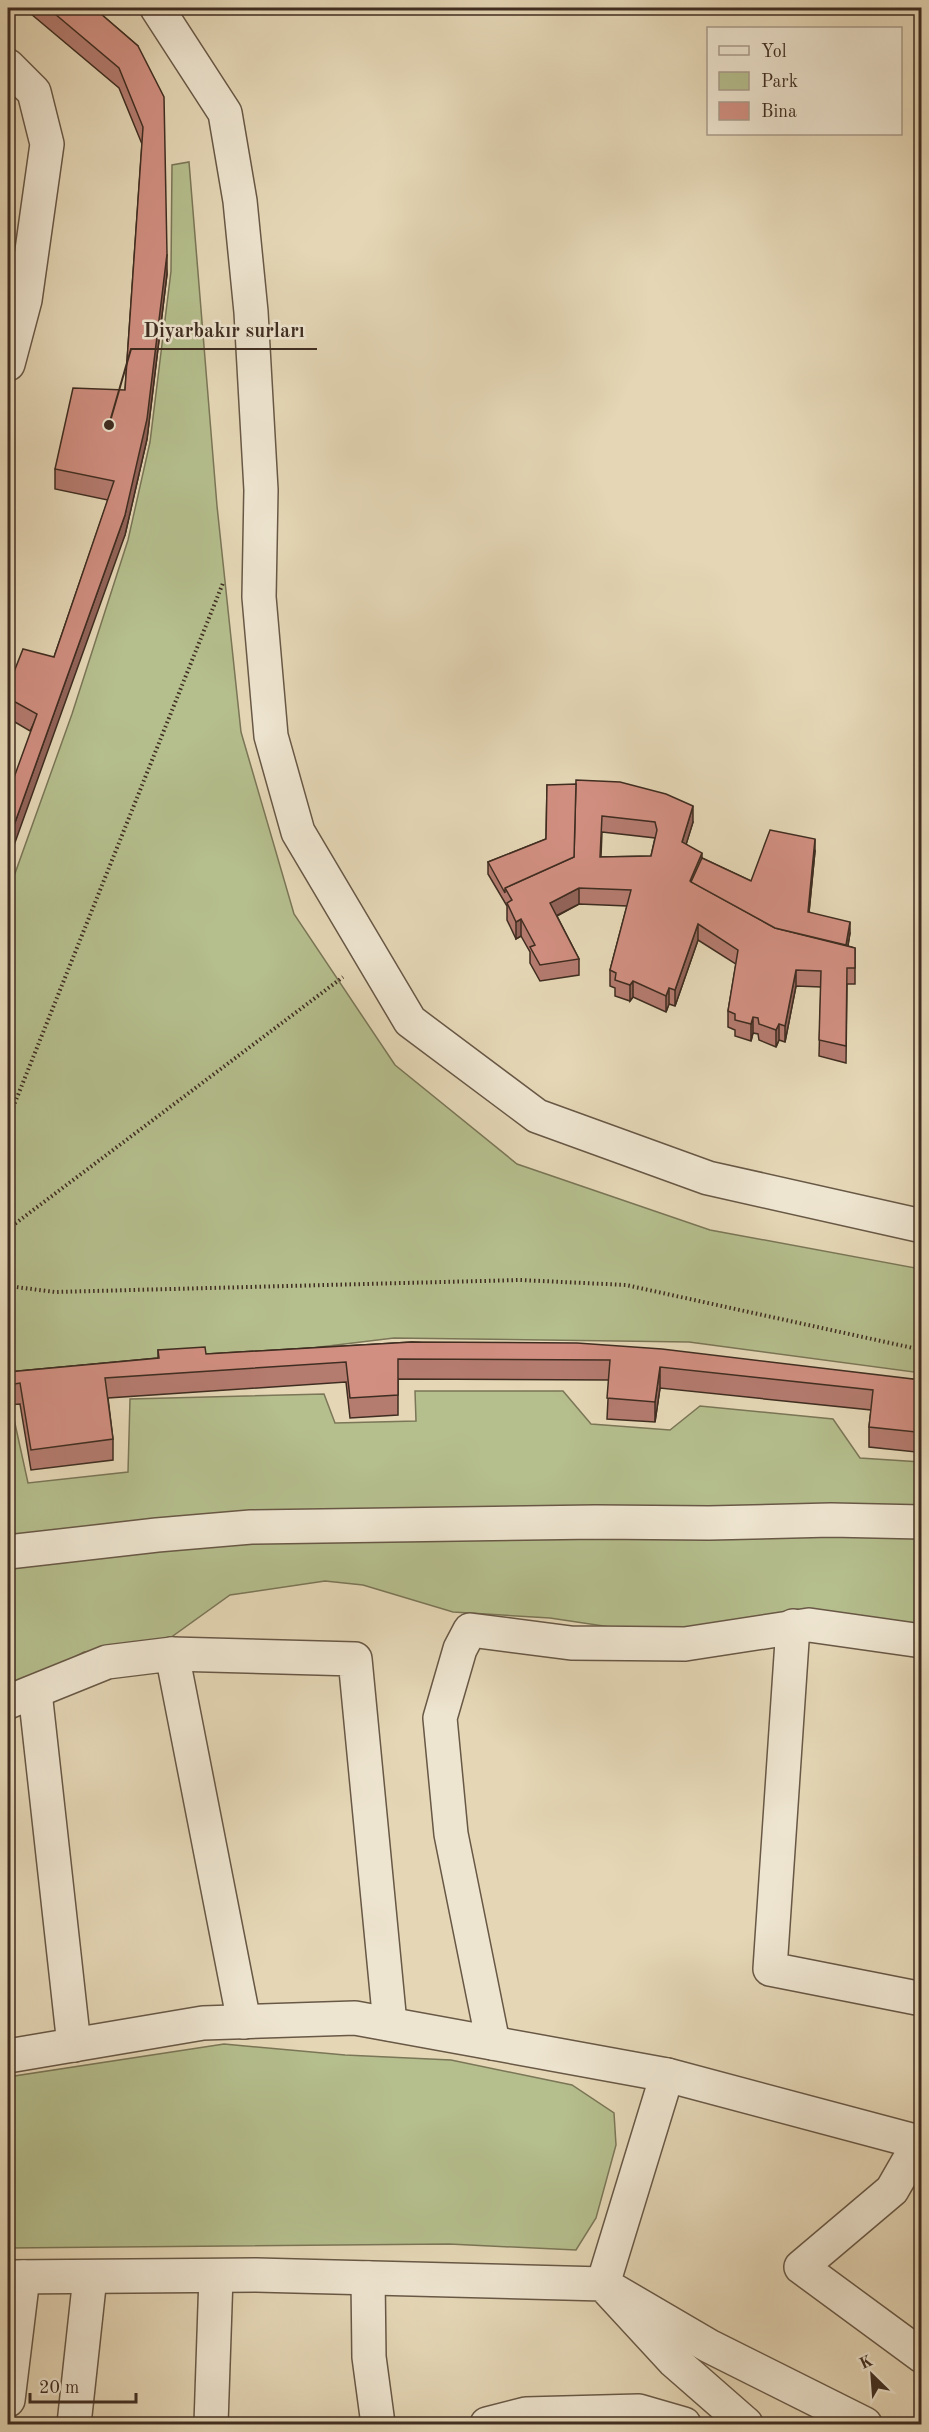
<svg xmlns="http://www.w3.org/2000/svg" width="929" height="2432" font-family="'Old Standard TT',serif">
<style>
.green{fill:#b5be8d;stroke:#7a7657;stroke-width:1.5}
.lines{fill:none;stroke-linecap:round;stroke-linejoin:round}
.minor-casing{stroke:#685846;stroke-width:36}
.tertiary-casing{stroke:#685846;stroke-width:36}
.path{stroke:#3f2d21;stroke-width:4;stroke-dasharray:1.5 3;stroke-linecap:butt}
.minor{stroke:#eee5d0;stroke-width:33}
.tertiary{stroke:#eee5d0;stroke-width:33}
.wall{fill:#b47b6f;stroke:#3f2d21;stroke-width:1.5;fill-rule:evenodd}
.shaded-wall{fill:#92645a;stroke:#3f2d21;stroke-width:1.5}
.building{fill:#d18f81;stroke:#3f2d21;stroke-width:1.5;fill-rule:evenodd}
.leader{fill:none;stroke:#3f2d21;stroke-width:2}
.callout-dot{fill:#3f2d21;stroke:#eee5d0;stroke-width:2}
.callout-label{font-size:20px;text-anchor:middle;font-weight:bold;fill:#3f2d21;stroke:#eee5d0;stroke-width:5;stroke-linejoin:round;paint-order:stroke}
</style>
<rect width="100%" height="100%" fill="#e5d7b6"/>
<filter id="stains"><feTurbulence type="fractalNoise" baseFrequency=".00333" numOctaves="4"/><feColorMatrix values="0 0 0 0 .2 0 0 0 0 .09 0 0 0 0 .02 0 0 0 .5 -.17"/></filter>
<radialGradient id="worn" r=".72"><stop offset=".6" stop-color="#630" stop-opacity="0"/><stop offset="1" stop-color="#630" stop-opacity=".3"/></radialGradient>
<g class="green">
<polygon points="189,162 217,506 241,732 294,914 395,1065 517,1164 710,1230 921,1269 921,1373 689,1342 394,1338 8,1385 8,893 72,714 128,540 150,442 171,271 172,165"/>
<polygon points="415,1391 563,1391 591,1424 670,1430 700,1406 833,1419 860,1458 921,1462 921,1629 657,1634 550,1618 453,1612 363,1585 325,1581 230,1595 163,1643 84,1652 8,1692 8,1411 12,1410 28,1483 128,1472 130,1399 324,1394 335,1423 416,1421"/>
<polygon points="224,2044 345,2055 451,2060 572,2085 614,2113 616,2145 596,2218 576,2250 449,2244 8,2248 8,2077"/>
</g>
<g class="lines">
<defs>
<g id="minor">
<polyline points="8,66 34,92 47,144 25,300 8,364"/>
<polyline points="8,1552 157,1535 251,1527 596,1522 709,1523 831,1520 922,1522"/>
<polyline points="793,1626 770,1969 922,1999"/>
<polyline points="172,1654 355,1659 390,2024"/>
<polyline points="35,1692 74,2045"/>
<polyline points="8,1702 107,1662 172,1654 244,2022"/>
<polyline points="493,2043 451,1834 440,1718 460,1649 470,1630 571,1643 685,1644 809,1625 922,1641"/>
<polyline points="8,2056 203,2023 355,2018 667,2075 922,2143"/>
<polyline points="667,2075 603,2284 709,2346 865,2424"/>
<polyline points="919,2143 892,2190 801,2267 922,2356"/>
<polyline points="8,2277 256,2275 603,2284 674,2361 746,2424"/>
<polyline points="368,2278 369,2357 378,2424"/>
<polyline points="8,2400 23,2277"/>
<polyline points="74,2424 90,2277"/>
<polyline points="211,2424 216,2276"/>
<polyline points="487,2424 526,2414 639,2411 684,2424"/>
</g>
<polyline id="tertiary" points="157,8 225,113 240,201 251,312 261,490 259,597 271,736 298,832 410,1021 537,1116 708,1178 922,1226"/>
</defs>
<use href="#minor" class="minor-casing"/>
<use href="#tertiary" class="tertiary-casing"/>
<g class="path">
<polyline points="8,1120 223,583"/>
<polyline points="8,1229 343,977"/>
<polyline points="8,1286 55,1292 520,1280 626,1285 922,1350"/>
</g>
<use href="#minor" class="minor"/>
<use href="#tertiary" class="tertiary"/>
</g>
<g class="wall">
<polygon points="24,8 94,8 138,46 167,274 147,439 125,535 30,731 8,718 8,687 54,657 108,500 55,489 55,469 125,390 142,144 119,88"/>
<path d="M547,785L693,822L686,844L702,858L751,881L815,851L809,912L850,933L848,946L855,948V984H847L846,1063L819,1056L821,987L796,986L785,1042L779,1040L776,1047L759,1040L758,1034L753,1033L751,1041L735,1036V1030L728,1027V1011L736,964L698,940L675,1006L669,1004L666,1012L633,997L630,1001L615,996V988L610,986V970L627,906L579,904L557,916L579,959V975L540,981L530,963V952L521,936L516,939L507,920V906L488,874V862L546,839ZM602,832L655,838L651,856L601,857Z"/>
<polygon points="412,1342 921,1380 921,1417 916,1452 869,1447 869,1427 871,1410 660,1388 655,1422 607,1419 609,1380 398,1379 398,1415 350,1418 346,1382 108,1398 113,1439 113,1460 31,1470 20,1404 8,1405 8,1372 158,1358 158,1350 206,1354"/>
</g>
<g class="shaded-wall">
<polygon points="167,254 167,274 147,439 125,535 8,862 8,842 125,515"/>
<polygon points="693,806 693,822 682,858 682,842"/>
<polygon points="815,839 815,851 808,923 808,912"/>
<polygon points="702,853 702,869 690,886 690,881"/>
<polygon points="579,888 579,904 550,919 550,903"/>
<polygon points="521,919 521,936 516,939 516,922"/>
<polygon points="850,922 850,933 845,962 845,950"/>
<polygon points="698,924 698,940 675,1006 675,990"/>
<polygon points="796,970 796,986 785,1042 785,1026"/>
<polygon points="633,981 633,997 630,1001 630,985"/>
<polygon points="669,988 669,1004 666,1012 666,996"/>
<polygon points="753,1017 753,1033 751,1041 751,1024"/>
<polygon points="779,1024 779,1040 776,1047 776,1030"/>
<polygon points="660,1367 660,1388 655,1422 655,1402"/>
<polygon points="921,1397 921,1417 916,1452 916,1432"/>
</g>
<g class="building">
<polygon points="48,8 94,8 138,46 164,97 167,254 147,419 125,515 8,842 8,794 37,714 8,698 8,687 23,649 54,657 114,481 55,469 73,388 125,390 143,127 119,68"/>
<path d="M576,780L620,782L666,794L693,806L682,842L702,853L690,881L775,928L855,948V968H847L846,1046L819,1040L821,971L796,970L785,1026L779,1024L776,1030L759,1024L758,1018L753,1017L751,1024L735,1020V1014L728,1011L738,950L698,924L675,990L669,988L666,996L633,981L630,985L615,980L616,973L610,970L631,890L579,888L550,903L579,959L540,965L530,947L535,945L521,919L516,922L507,903L512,900L505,888L574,857ZM602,816L655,822L657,830L651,856L600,857Z"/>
<polygon points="576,784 574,857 505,888 505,893 488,862 546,839 547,785"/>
<polygon points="770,830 815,839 808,912 850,922 846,945 775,928 691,882 702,858 751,881"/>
<polygon points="412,1342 577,1343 662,1349 921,1380 921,1397 916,1432 869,1427 873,1390 660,1367 655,1402 607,1398 610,1360 398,1359 398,1395 350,1398 346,1362 105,1378 113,1439 31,1450 20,1383 8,1385 8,1372 159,1358 158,1350 205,1347 206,1354"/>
</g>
<path class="leader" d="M109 425L131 349H317"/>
<circle class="callout-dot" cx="109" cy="425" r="6"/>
<g class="callout-label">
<text x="224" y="337">Diyarbakır surları</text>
</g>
<rect width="929" height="2432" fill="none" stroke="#e5d7b6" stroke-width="30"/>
<rect x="9" y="9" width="911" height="2414" fill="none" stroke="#3f2d21" stroke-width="3"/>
<rect x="15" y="15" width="899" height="2402" fill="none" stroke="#3f2d21" stroke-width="1.5"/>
<rect x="707" y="27" width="195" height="108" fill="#eee5d0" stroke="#a89b8a" stroke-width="1.5"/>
<rect x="719" y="46" width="30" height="9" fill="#eee5d0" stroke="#a89b8a" stroke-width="1.5"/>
<text x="761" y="57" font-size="18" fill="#3f2d21">Yol</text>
<rect x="719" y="72" width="30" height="18" fill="#b5be8d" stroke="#a89b8a" stroke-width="1.5"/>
<text x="761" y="87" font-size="18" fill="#3f2d21">Park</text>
<rect x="719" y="102" width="30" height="18" fill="#d18f81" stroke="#a89b8a" stroke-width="1.5"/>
<text x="761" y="117" font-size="18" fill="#3f2d21">Bina</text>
<g transform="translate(872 2375) rotate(335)" stroke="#eee5d0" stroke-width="4.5" paint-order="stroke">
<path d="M0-4.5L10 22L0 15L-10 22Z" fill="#3f2d21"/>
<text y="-9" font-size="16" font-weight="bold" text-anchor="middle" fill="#3f2d21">K</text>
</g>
<path d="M30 2393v9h106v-9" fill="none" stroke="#3f2d21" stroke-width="3"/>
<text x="39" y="2393" font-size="18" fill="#3f2d21" stroke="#eee5d0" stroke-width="4.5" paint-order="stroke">20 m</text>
<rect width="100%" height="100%" filter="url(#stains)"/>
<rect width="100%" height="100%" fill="url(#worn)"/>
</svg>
